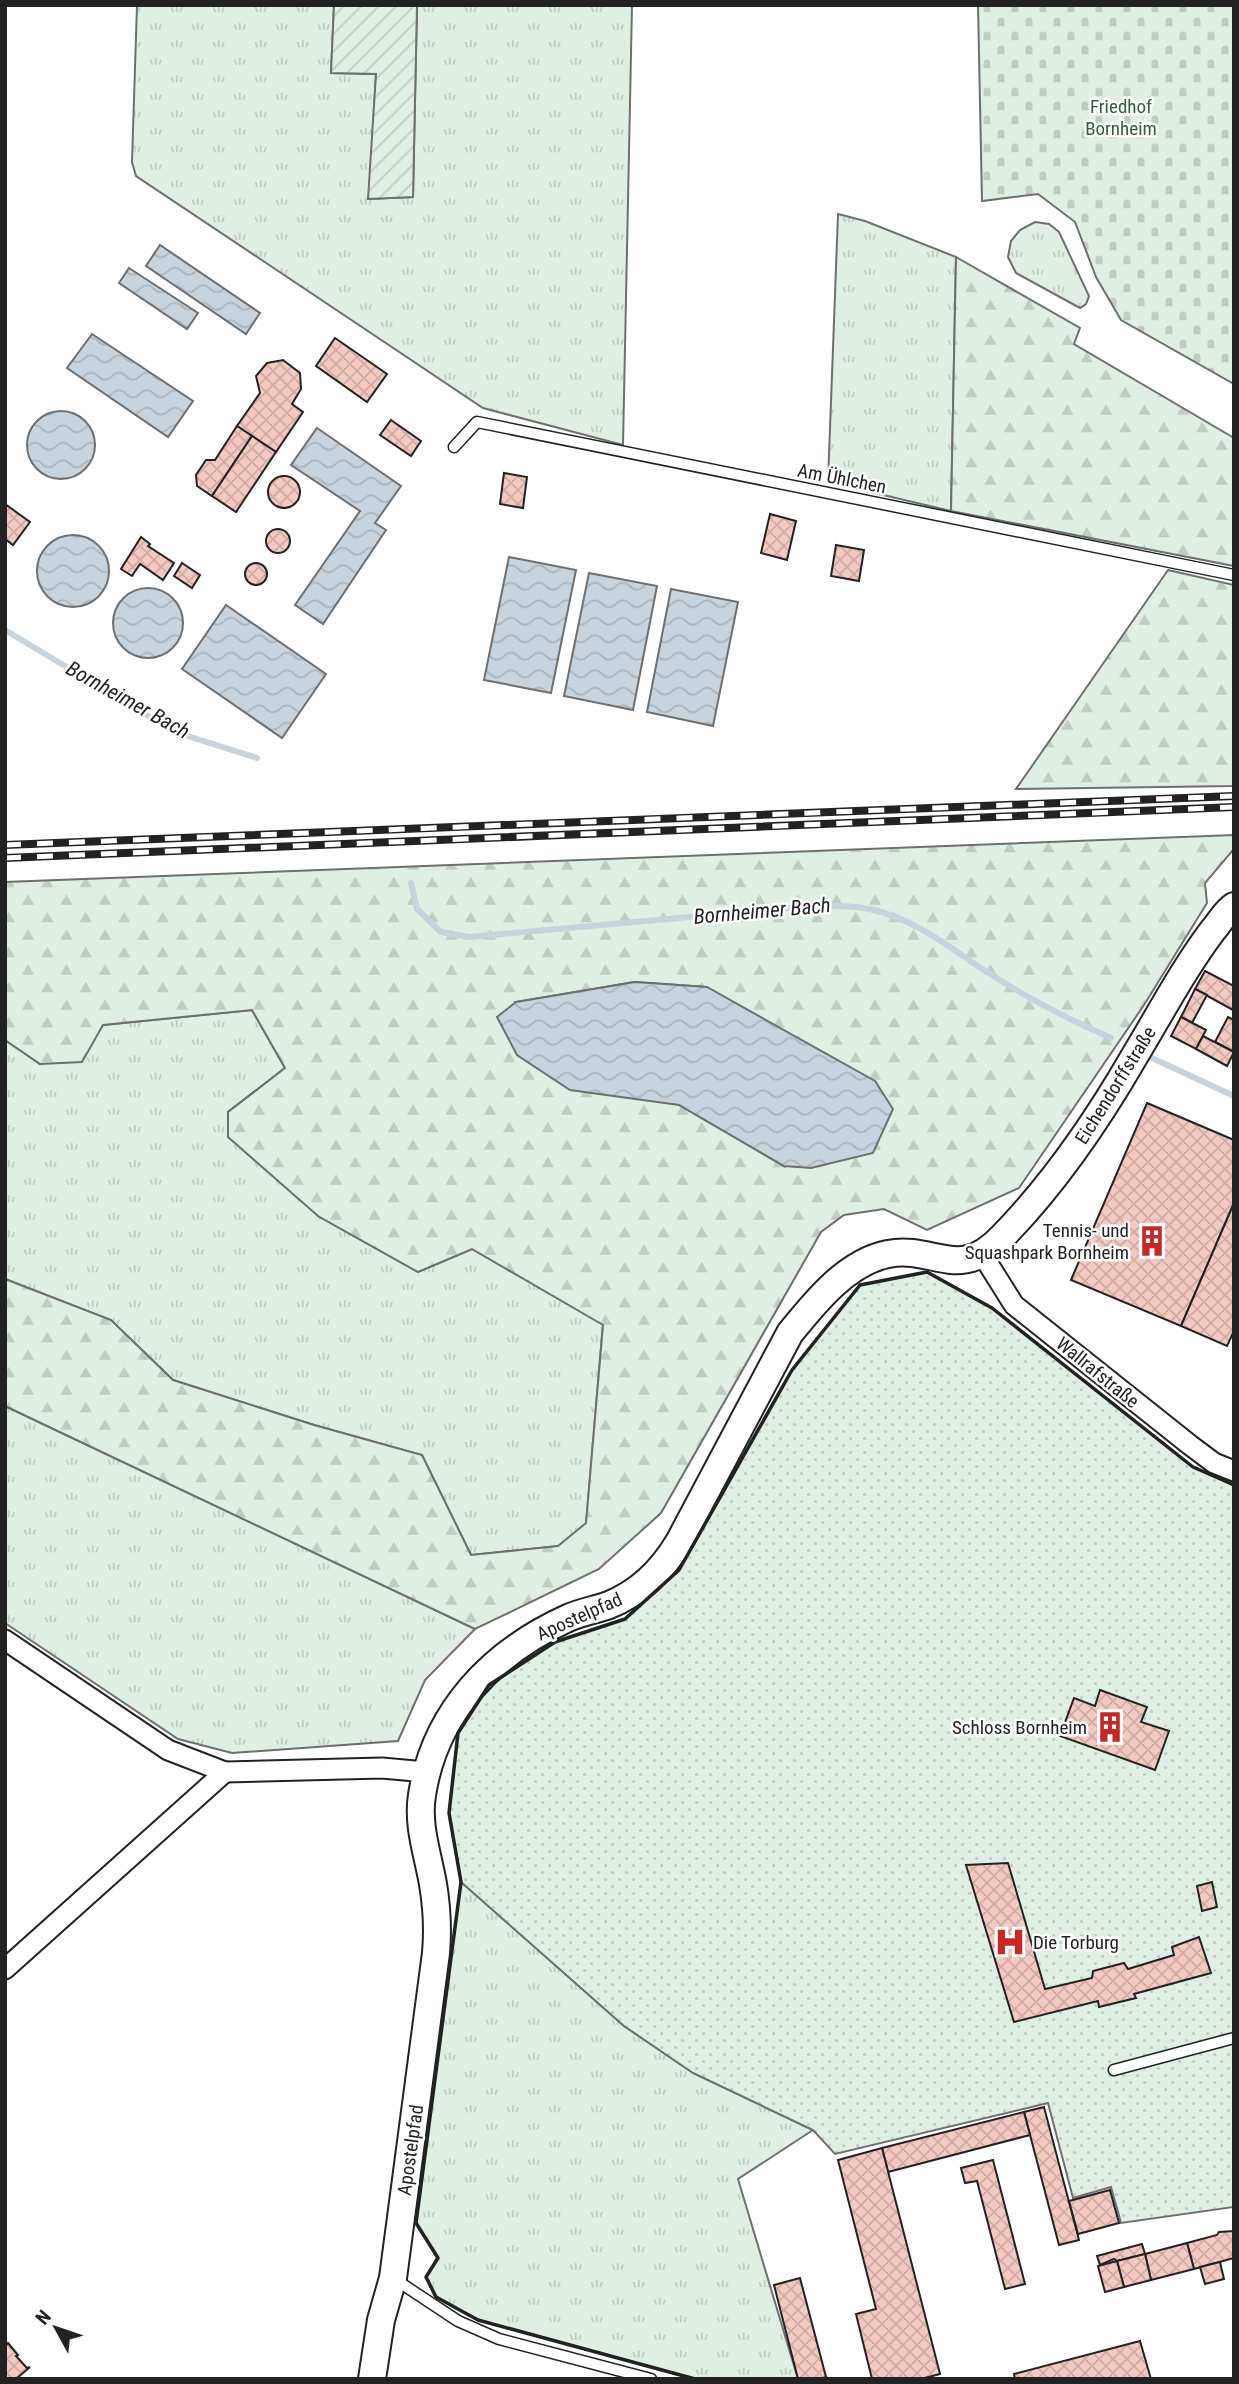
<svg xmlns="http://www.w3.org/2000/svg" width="1239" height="2384" font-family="'Roboto Condensed',sans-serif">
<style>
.grass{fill:url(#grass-tufts);stroke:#6f6f6f;stroke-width:2}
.forest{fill:url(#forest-firs);stroke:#6f6f6f;stroke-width:2;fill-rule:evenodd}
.cemetery{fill:url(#cemetery-stones);stroke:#6f6f6f;stroke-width:2}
.park{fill:url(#park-dots);stroke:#6f6f6f;stroke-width:2}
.garden{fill:url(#garden-furrows);stroke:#6f6f6f;stroke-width:2}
.water{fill:url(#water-waves);stroke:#6f6f6f;stroke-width:2}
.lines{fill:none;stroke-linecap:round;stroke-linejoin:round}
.stream{stroke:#c7d3dd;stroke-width:6}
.building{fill:url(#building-cross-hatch);stroke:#222;stroke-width:2}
.lane-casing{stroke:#222;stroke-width:13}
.street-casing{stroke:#222;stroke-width:23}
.secondary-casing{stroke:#222;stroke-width:30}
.lane{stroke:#fff;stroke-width:10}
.street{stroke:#fff;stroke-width:19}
.secondary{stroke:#fff;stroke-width:26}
.rail-casing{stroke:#222;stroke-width:8}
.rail{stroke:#fff;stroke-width:5;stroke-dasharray:16;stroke-linecap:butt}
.wall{stroke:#222;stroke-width:3.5}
.labels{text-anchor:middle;stroke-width:5;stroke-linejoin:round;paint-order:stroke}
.park-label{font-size:19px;fill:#2f5e38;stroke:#fff}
.street-label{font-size:19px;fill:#222;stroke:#fff}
.poi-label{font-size:19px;fill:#222;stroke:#fff;text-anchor:end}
.water-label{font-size:21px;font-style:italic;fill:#222;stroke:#fff}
</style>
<defs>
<pattern id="grass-tufts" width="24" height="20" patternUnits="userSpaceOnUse" patternTransform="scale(1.75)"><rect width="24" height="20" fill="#e0efe3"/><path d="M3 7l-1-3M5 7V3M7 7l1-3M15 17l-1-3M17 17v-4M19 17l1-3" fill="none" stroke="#c0cdc2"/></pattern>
<pattern id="forest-firs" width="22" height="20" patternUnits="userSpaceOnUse" patternTransform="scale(1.75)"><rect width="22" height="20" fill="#e0efe3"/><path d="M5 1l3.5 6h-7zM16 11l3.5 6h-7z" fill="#c0cdc2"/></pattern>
<pattern id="cemetery-stones" width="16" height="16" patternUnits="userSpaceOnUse" patternTransform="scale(1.75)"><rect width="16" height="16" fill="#e0efe3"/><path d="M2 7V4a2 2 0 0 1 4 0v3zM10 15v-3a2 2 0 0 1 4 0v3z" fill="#c0cdc2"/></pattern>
<pattern id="park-dots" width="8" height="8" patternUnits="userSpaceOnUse" patternTransform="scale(1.75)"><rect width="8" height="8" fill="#e0efe3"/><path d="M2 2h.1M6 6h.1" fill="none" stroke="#c0cdc2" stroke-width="1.8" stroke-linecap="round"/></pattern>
<pattern id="garden-furrows" width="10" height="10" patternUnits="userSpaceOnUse" patternTransform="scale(1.75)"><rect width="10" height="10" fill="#e0efe3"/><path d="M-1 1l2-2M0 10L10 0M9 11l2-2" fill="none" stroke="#c0cdc2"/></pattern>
<pattern id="water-waves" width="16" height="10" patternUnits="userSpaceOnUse" patternTransform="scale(1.75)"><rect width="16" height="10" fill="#c7d3dd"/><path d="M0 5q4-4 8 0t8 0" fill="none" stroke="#abb5bd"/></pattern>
<pattern id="building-cross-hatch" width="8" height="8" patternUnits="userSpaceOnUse" patternTransform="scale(1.75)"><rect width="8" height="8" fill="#f3c9c0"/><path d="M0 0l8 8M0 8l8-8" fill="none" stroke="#d0aca5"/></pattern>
</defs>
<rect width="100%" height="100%" fill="#fff"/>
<g class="grass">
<polygon points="137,5 334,5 331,73 376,74 369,199 413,197 417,5 632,5 623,445 483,408 136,176 132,162"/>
<polygon points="838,214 865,221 956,257 951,511 828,482"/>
<polygon points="1035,222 1049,224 1059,232 1089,296 1086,304 1080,308 1016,273 1008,257 1011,241 1020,230"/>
<polygon points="252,1010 285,1068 228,1112 318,1216 418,1272 472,1249 603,1324 586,1524 559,1546 471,1555 422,1455 314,1425 173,1380 111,1320 5,1279 5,1040 40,1064 103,1025"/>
<polygon points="5,1406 475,1629 425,1680 398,1741 232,1753 178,1739 5,1623"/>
<polygon points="461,1882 624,2026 693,2073 813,2130 738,2179 798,2379 695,2379 478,2320 436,2297 426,2277 438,2257 416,2223"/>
</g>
<g class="forest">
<polygon points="956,257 1080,328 1074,344 1234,438 1234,566 951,511"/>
<polygon points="1168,570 1234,585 1234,786 1016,789"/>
<path d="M1234,835V849L1205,883L1207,903L1144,1005L1019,1188L927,1230L884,1209L844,1215L821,1232L661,1513L599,1569L475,1629L5,1406V1279L111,1320L173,1380L314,1425L422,1455L471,1555L558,1546L586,1523L603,1325L472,1249L418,1272L318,1216L228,1137V1112L285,1068L252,1010L103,1025L82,1062L40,1064L5,1040V882ZM634,982L706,987L784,1166L679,1105L516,1002Z"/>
</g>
<polygon class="cemetery" points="978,5 1234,5 1234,384 1121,320 1096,277 1075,222 1038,194 982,201"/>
<polygon class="park" points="927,1272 992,1308 1193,1467 1234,1485 1234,2207 1121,2223 1111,2187 1073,2198 1048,2103 835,2154 813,2130 693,2073 624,2026 461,1882 449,1813 458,1733 489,1685 555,1642 625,1619 679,1570 792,1370 860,1285"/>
<polygon class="garden" points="334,5 417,5 413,197 368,199 376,74 331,73"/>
<g class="water">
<polygon points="160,245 260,313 246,334 146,266"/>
<polygon points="129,268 198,313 187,329 119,283"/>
<polygon points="92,334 193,401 168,437 67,368"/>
<circle cx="61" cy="445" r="34"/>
<polygon points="317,428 401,486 375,523 386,530 323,624 295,605 360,511 291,465"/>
<circle cx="73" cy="571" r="36"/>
<polygon points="509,557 576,570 551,693 484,680"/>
<polygon points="589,573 657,586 633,710 564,696"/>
<circle cx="148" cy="623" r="35"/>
<polygon points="671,589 738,602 713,726 647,712"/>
<polygon points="226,605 326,674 282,738 182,669"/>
<polygon points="635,982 707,987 875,1081 893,1109 873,1153 811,1168 784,1166 679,1105 570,1090 517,1055 497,1017 516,1002"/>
</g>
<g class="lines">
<g class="stream">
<polyline points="5,630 175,732 257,758"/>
<path d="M411,883L417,909L441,932L469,937L799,907C824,906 849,904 874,910C918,921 950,948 987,972C1027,998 1068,1019 1111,1038"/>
<polyline points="1152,1058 1234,1096"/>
</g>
</g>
<g class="building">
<polygon points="335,338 387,374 367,402 316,366"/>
<polygon points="283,360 300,373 301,389 292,404 303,412 276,452 237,426 260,393 256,376 267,363"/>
<polygon points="391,420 421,441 411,456 380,435"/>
<polygon points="237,426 252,436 212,496 197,486 196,475 206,460 215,460"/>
<polygon points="252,436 276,452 236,512 212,496"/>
<polygon points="504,473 527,477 523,508 500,504"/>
<circle cx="284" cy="492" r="16"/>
<polygon points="5,504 30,522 13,545 5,539"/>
<polygon points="770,514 796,521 787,560 761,553"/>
<circle cx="278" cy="541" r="12"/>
<polygon points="141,537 150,544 148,546 174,563 163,580 140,564 132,576 121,569"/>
<polygon points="836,545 864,550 859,581 831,576"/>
<polygon points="182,563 200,575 192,588 174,576"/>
<circle cx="256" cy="574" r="11"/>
<polygon points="1205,971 1234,986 1233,1010 1195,989"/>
<polygon points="1195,989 1207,995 1192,1023 1181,1017"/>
<polygon points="1181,1017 1206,1030 1196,1049 1171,1036"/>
<polygon points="1228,1017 1234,1020 1234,1052 1215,1042"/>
<polygon points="1203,1036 1234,1052 1227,1066 1196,1049"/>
<polygon points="1147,1103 1234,1140 1234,1203 1181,1326 1071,1280"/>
<polygon points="1234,1203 1234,1331 1227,1346 1181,1326"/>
<polygon points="1100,1690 1147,1707 1141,1722 1169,1731 1155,1770 1060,1736 1074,1698 1095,1706"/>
<polygon points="1008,1863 1045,1989 1092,1978 1093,1971 1124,1963 1128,1969 1174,1955 1172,1947 1199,1937 1211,1973 1134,1994 1136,1998 1103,2006 1099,2007 1098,2001 1014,2022 966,1865"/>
<polygon points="1212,1882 1217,1907 1202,1911 1197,1886"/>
<polygon points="1044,2107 1079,2240 1059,2245 1024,2112"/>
<polygon points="1024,2112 1030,2135 888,2172 882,2148"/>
<polygon points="882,2148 940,2374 921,2379 872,2379 856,2314 876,2309 838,2160"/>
<polygon points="993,2160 1025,2284 1005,2289 977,2181 965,2183 961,2168"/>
<polygon points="1110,2190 1119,2223 1078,2234 1069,2201"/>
<polygon points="1234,2231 1234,2258 1194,2269 1187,2243 1217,2235 1219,2232"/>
<polygon points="1187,2243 1194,2269 1151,2280 1145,2254"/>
<polygon points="1142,2244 1145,2254 1117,2261 1114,2259 1100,2265 1097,2256"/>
<polygon points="1145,2254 1151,2280 1124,2287 1117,2261"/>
<polygon points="1117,2261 1124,2287 1105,2292 1098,2266"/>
<polygon points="1220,2262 1224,2279 1205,2284 1200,2267"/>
<polygon points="800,2278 826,2377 821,2379 798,2379 774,2285"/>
<polygon points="1140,2341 1151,2379 1015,2379 1014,2374"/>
<polygon points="8,2343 18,2355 16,2356 27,2368 30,2367 16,2379 5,2379 5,2346"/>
</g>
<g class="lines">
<defs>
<g id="lane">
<polyline points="454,447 477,422 1234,575"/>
<polyline points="1114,2070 1234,2038"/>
<polyline points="396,2280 458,2321 499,2339 651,2379"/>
</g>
<g id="street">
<polyline points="982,1254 1014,1305 1190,1445 1214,1463 1234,1471"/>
<polyline points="5,1640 168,1750 225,1772 382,1768 426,1772"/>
<polyline points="5,1969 225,1772"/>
</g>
<path id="secondary" d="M372,2379L381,2320L393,2278L436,1953C438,1930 437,1908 433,1884C428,1855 417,1825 422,1795C435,1711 493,1652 568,1618C581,1612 595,1610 609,1605C639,1593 663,1569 679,1542L790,1333C815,1302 847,1262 888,1254C935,1245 958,1283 1002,1237C1054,1184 1097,1121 1134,1057C1160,1014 1183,970 1213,930C1220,922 1225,912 1234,906"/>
</defs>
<use href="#lane" class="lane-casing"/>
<use href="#street" class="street-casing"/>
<use href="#secondary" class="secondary-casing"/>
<use href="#lane" class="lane"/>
<use href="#street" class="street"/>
<use href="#secondary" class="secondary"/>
<defs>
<g id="rail">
<polyline points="5,845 1234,796"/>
<polyline points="5,858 1234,807"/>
</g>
</defs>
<use href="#rail" class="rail-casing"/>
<use href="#rail" class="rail"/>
<polyline class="wall" points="695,2379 478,2320 436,2297 426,2277 438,2258 416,2223 461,1882 449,1813 458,1733 489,1685 555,1642 625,1619 679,1570 792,1370 860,1285 927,1272 992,1308 1193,1467 1234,1485"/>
</g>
<defs>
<symbol id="building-bare" viewBox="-9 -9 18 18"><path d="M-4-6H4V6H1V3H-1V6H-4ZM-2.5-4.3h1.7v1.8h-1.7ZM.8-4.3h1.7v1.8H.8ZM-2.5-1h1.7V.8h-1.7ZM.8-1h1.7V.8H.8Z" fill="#c62828" stroke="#fff" stroke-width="2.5" paint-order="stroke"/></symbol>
<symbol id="hospital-bare" viewBox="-9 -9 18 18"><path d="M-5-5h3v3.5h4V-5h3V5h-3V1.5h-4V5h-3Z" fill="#c62828" stroke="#fff" stroke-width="2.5" paint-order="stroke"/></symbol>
</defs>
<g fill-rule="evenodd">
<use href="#building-bare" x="1130" y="1219" width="44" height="44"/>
<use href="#building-bare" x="1088" y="1705" width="44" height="44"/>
<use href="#hospital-bare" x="988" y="1920" width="44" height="44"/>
</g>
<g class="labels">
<g class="park-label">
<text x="1121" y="113">Friedhof<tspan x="1121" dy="22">Bornheim</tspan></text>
</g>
<g class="street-label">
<text transform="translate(842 478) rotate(11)" y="7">Am Ühlchen</text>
<text transform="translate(1115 1085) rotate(-58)" y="7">Eichendorffstraße</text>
<text transform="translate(1098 1372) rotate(39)" y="7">Wallrafstraße</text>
<text transform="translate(579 1616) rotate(-24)" y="7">Apostelpfad</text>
<text transform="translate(410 2150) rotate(-82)" y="7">Apostelpfad</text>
</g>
<g class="poi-label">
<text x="1129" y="1237">Tennis- und<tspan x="1129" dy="22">Squashpark Bornheim</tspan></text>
<text x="1087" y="1734">Schloss Bornheim</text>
<text x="1033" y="1949" text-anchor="start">Die Torburg</text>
</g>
<g class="water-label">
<text transform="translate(128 700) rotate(29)" y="7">Bornheimer Bach</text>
<text transform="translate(762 911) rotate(-5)" y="7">Bornheimer Bach</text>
</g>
</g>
<rect width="1239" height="2384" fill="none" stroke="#222222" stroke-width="14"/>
<g transform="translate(56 2328) rotate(310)" stroke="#ffffff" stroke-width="5" paint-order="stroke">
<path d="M0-5L12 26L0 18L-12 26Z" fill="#222222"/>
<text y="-10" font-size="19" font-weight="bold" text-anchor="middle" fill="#222222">N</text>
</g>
</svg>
